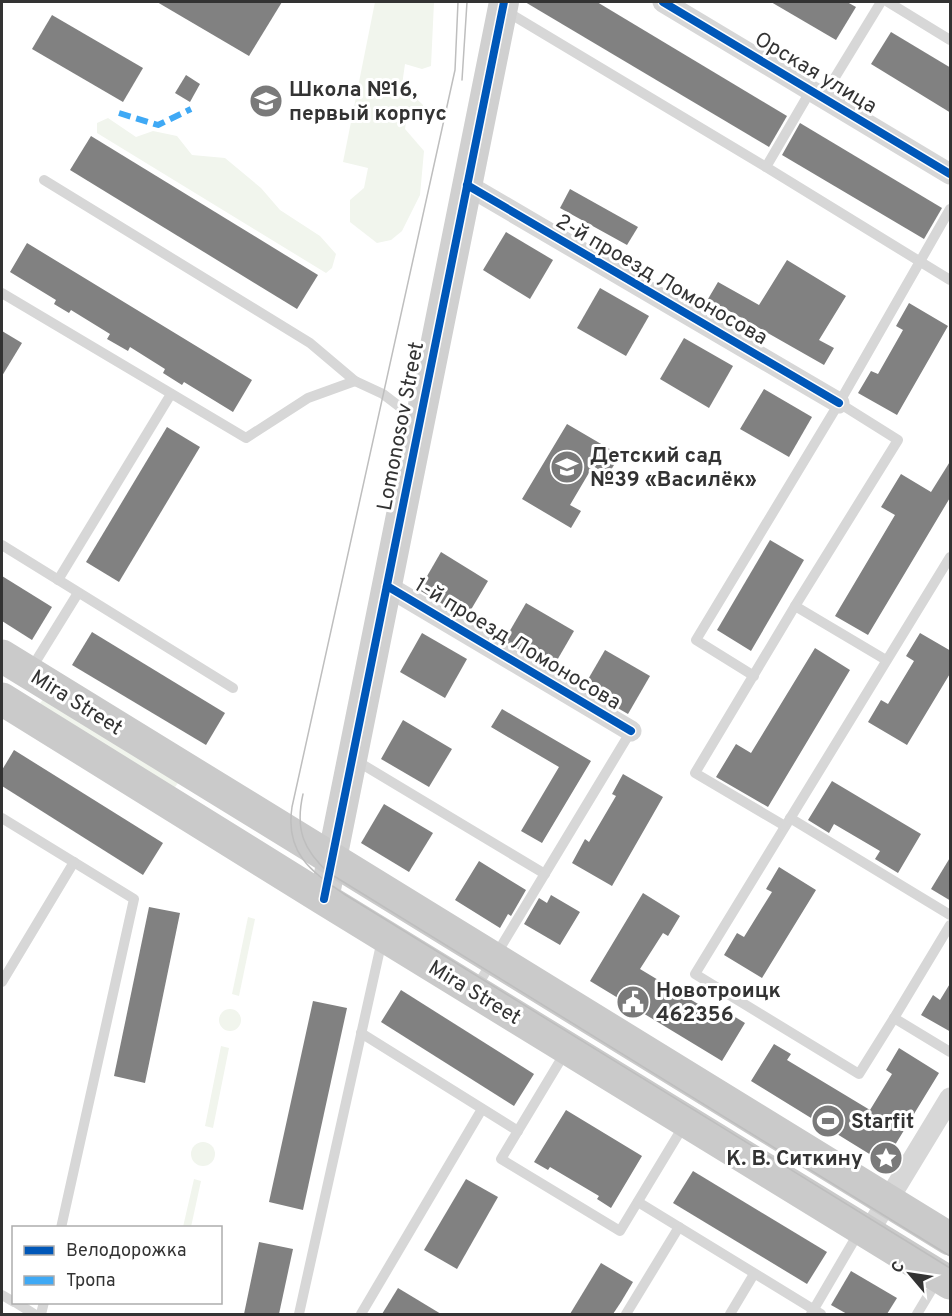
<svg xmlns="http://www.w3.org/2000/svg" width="952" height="1316" font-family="Overpass,sans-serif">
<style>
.green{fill:#f1f5ed}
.building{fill:#818181}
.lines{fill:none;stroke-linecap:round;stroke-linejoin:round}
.lane{stroke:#d7d7d7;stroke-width:10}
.street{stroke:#d7d7d7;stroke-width:21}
.secondary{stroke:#d0d0d0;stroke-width:30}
.primary{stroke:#cacaca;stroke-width:33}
.tram{stroke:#bebebe;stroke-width:1.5}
.quiet{stroke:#3fa9f5;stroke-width:6;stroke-dasharray:12 6;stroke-linecap:butt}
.cycleway-casing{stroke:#fff;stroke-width:11}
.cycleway{stroke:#0057b8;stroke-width:8}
.labels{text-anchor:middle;stroke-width:6;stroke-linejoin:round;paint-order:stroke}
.street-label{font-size:21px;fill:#333;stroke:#fff}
.poi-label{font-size:21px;font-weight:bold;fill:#333;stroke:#fff;text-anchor:start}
</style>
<rect width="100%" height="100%" fill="#fff"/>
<g class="green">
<polygon points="375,2 434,2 431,66 422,69 405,64 402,85 423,105 422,117 407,115 405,129 424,151 420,195 402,231 391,240 377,243 350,222 350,200 364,188 368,168 343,162"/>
<polygon points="108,118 136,137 153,131 177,136 192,155 225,158 261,188 280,210 320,236 336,254 332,268 326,273 97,133 97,123"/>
<polygon points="44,698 178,783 175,787 171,788 38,706"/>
<polygon points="248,917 255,919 239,996 232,994"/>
<circle cx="230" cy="1020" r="11"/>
<polygon points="221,1046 229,1048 213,1128 205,1126"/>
<circle cx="203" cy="1154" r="12"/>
<polygon points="194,1179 201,1181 191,1227 183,1227"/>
</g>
<g class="building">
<polygon points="157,2 282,2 249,56"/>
<polygon points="525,2 597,2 787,116 769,147"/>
<polygon points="771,2 847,2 856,7 836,40"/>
<polygon points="52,15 143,68 123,102 32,49"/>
<polygon points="891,32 951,68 951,113 871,64"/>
<polygon points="186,75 200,84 190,102 175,93"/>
<polygon points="800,123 942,208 924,239 782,155"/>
<polygon points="91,136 318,275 297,309 70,170"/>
<polygon points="570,189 638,227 627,245 560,208"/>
<polygon points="506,232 553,260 530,299 483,270"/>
<polygon points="27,243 252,380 233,412 184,382 182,385 163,373 165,369 130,347 128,351 107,339 110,334 71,310 69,313 54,304 56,300 10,272"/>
<polygon points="787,260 846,296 819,340 834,348 824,365 708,299 718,282 759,305"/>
<polygon points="600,288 649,316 626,356 577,328"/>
<polygon points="909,303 948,326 897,415 858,393 871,371 878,374 903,330 896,326"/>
<polygon points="2,331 22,343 2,376"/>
<polygon points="684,338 733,366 709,408 660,379"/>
<polygon points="764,389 812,417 789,457 740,429"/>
<polygon points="567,424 620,455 608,475 593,466 570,505 581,511 571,528 522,499"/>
<polygon points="167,427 200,447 119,582 86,562"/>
<polygon points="951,460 951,496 868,635 835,616 895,515 881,507 901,474 931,492"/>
<polygon points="770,540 804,560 751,651 717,630"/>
<polygon points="441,552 488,581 466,618 419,590"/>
<polygon points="2,576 52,607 32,640 2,621"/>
<polygon points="526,603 574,631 552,669 504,641"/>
<polygon points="92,632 225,713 206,745 72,665"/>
<polygon points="422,633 467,659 445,698 400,672"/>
<polygon points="920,633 951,651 951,672 907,745 868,722 881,700 888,704 914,661 906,656"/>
<polygon points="815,648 850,670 768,807 716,777 736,744 751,753"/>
<polygon points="605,650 650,676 628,714 583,688"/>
<polygon points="502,709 591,761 542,843 521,831 559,767 491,727"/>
<polygon points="403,720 452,749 429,787 381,759"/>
<polygon points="14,750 163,843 143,875 2,786 2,770"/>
<polygon points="623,774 663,797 612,886 572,863 585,839 589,842 616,796 612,794"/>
<polygon points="832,781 921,834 898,873 875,859 880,851 834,824 829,833 808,820"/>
<polygon points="384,804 433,833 409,872 361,843"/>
<polygon points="951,856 951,901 931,889"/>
<polygon points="479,861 526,890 511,916 508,914 500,928 455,900"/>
<polygon points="779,867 816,890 762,978 724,955 737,933 744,937 772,892 766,889"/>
<polygon points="643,893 680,916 668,936 663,933 640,969 718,1016 722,1009 745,1023 722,1061 590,981"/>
<polygon points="551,895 580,912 560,945 524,924 539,898 547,903"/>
<polygon points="149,907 180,913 145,1083 114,1076"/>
<polygon points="951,982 951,1032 921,1015 933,995 940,1000"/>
<polygon points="401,990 534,1074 514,1106 381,1022"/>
<polygon points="313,1001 347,1008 303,1210 269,1202"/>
<polygon points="774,1044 791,1054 787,1060 870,1110 892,1074 886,1070 899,1048 939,1073 884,1163 751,1081"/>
<polygon points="566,1110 642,1156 611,1208 597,1199 599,1196 550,1167 548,1170 534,1162"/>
<polygon points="693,1171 827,1252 807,1284 673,1203"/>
<polygon points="466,1179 498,1197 457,1269 424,1250"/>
<polygon points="259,1242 293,1249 279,1314 244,1314"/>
<polygon points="601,1263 633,1282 621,1302 613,1314 570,1314"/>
<polygon points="851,1271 897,1298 887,1314 847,1314 831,1305"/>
<polygon points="398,1288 441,1314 382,1314"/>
</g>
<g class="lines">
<g class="lane">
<polyline points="888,2 950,40"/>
<polyline points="504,10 766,167"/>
<polyline points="811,90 766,167 950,280"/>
<polyline points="823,97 881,2"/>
<polyline points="44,180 310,343 355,381 383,394 417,420"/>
<polyline points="2,293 246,438 308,398 355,381"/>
<polyline points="839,403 950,209"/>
<polyline points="2,545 233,688"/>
<polyline points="950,557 695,974 859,1074 894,1018 950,1052"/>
<polyline points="58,580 171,394"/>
<polyline points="31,669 78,593"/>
<polyline points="754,676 696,640 839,403 898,440 795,606"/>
<polyline points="355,760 545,874"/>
<polyline points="2,818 134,899 61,1228"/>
<polyline points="790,818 950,915"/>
<polyline points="785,826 695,773 795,606 886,660"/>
<polyline points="2,982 74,862"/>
<polyline points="476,988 631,731"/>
<polyline points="894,1018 950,925"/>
<polyline points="361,1033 518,1131"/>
<polyline points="566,1051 501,1159 620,1231 684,1125"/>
<polyline points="638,1202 821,1314"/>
<polyline points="2,1295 14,1302"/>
<polyline points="15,1302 34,1314"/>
<polyline points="41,1314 44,1302"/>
<polyline points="299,1314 382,940"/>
<polyline points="361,1314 482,1109"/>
<polyline points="626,1314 679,1227"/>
<polyline points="730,1314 754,1274"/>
<polyline points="811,1314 859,1232"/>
<polyline points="917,1314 938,1279"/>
</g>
<g class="street">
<polyline points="663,2 950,174"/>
<polyline points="467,185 839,403"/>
<polyline points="387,586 631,731"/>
<polyline points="868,1233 950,1098"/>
</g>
<polyline class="secondary" points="324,899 504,2"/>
<g class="primary">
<polyline points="2,656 950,1239"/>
<polyline points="2,699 324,899 950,1283"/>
</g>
<g class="tram">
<path d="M458,2L455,70L292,807C285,852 310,871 344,894L950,1268"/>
<polyline points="462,80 467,2"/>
<path d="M303,794C295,829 303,850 329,873L950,1256"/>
</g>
<polyline class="quiet" points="119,113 158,125 191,109"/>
<defs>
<g id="cycleway">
<polyline points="663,2 950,174"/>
<polyline points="467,185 839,403"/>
<polyline points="387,586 631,731"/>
<polyline points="324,899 504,2"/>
</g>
</defs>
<use href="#cycleway" class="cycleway-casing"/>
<use href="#cycleway" class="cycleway"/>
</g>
<defs>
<symbol id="school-disc" viewBox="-11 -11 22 22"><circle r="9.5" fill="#7a7a7a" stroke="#fff"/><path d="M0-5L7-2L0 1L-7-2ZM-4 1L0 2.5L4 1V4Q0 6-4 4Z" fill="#fff"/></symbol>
<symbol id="civic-disc" viewBox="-11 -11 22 22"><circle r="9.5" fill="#7a7a7a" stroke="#fff"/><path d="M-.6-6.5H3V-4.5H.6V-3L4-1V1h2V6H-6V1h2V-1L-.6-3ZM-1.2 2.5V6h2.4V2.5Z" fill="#fff"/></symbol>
<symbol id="stadium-disc" viewBox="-11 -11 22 22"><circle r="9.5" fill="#7a7a7a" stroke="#fff"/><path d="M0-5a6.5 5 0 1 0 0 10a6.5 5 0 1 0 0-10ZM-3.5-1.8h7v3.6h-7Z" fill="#fff"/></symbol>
<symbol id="sight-disc" viewBox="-11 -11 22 22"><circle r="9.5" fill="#7a7a7a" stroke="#fff"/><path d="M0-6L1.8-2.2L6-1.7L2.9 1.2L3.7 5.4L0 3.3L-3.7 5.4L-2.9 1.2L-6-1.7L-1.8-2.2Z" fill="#fff"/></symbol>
</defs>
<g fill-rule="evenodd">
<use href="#school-disc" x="247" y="82" width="38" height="38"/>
<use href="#school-disc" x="548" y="448" width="38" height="38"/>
<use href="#civic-disc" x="614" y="983" width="38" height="38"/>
<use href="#stadium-disc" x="809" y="1102" width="38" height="38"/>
<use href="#sight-disc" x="867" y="1139" width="38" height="38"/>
</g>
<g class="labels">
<g class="street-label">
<text transform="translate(816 72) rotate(31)" y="7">Орская улица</text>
<text transform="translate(662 279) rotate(30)" y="7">2-й проезд Ломоносова</text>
<text transform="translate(400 426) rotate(-79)" y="7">Lomonosov Street</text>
<text transform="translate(518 643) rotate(31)" y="7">1-й проезд Ломоносова</text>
<text transform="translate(77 702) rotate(32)" y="7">Mira Street</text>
<text transform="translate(475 992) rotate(31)" y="7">Mira Street</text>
</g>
<g class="poi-label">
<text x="289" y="96">Школа №16,<tspan x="289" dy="24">первый корпус</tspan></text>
<text x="590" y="462">Детский сад<tspan x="590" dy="24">№39 «Василёк»</tspan></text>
<text x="656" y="997">Новотроицк<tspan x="656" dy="24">462356</tspan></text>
<text x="851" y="1128">Starfit</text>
<text x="863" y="1165" text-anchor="end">К. В. Ситкину</text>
</g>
</g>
<rect width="952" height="1316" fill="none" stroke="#333333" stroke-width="6"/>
<rect x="12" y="1226" width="210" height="78" fill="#ffffff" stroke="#adadad" stroke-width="1.5"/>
<rect x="24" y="1246" width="30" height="9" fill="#0057b8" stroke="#adadad" stroke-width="1.5"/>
<text x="66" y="1256" font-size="18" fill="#333333">Велодорожка</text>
<rect x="24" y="1276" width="30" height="9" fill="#3fa9f5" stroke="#adadad" stroke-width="1.5"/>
<text x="66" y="1286" font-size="18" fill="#333333">Тропа</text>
<g transform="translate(910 1274) rotate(299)" stroke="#ffffff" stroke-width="4.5" paint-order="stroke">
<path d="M0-4.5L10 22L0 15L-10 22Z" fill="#333333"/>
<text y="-9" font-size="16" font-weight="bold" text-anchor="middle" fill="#333333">С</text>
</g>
</svg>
